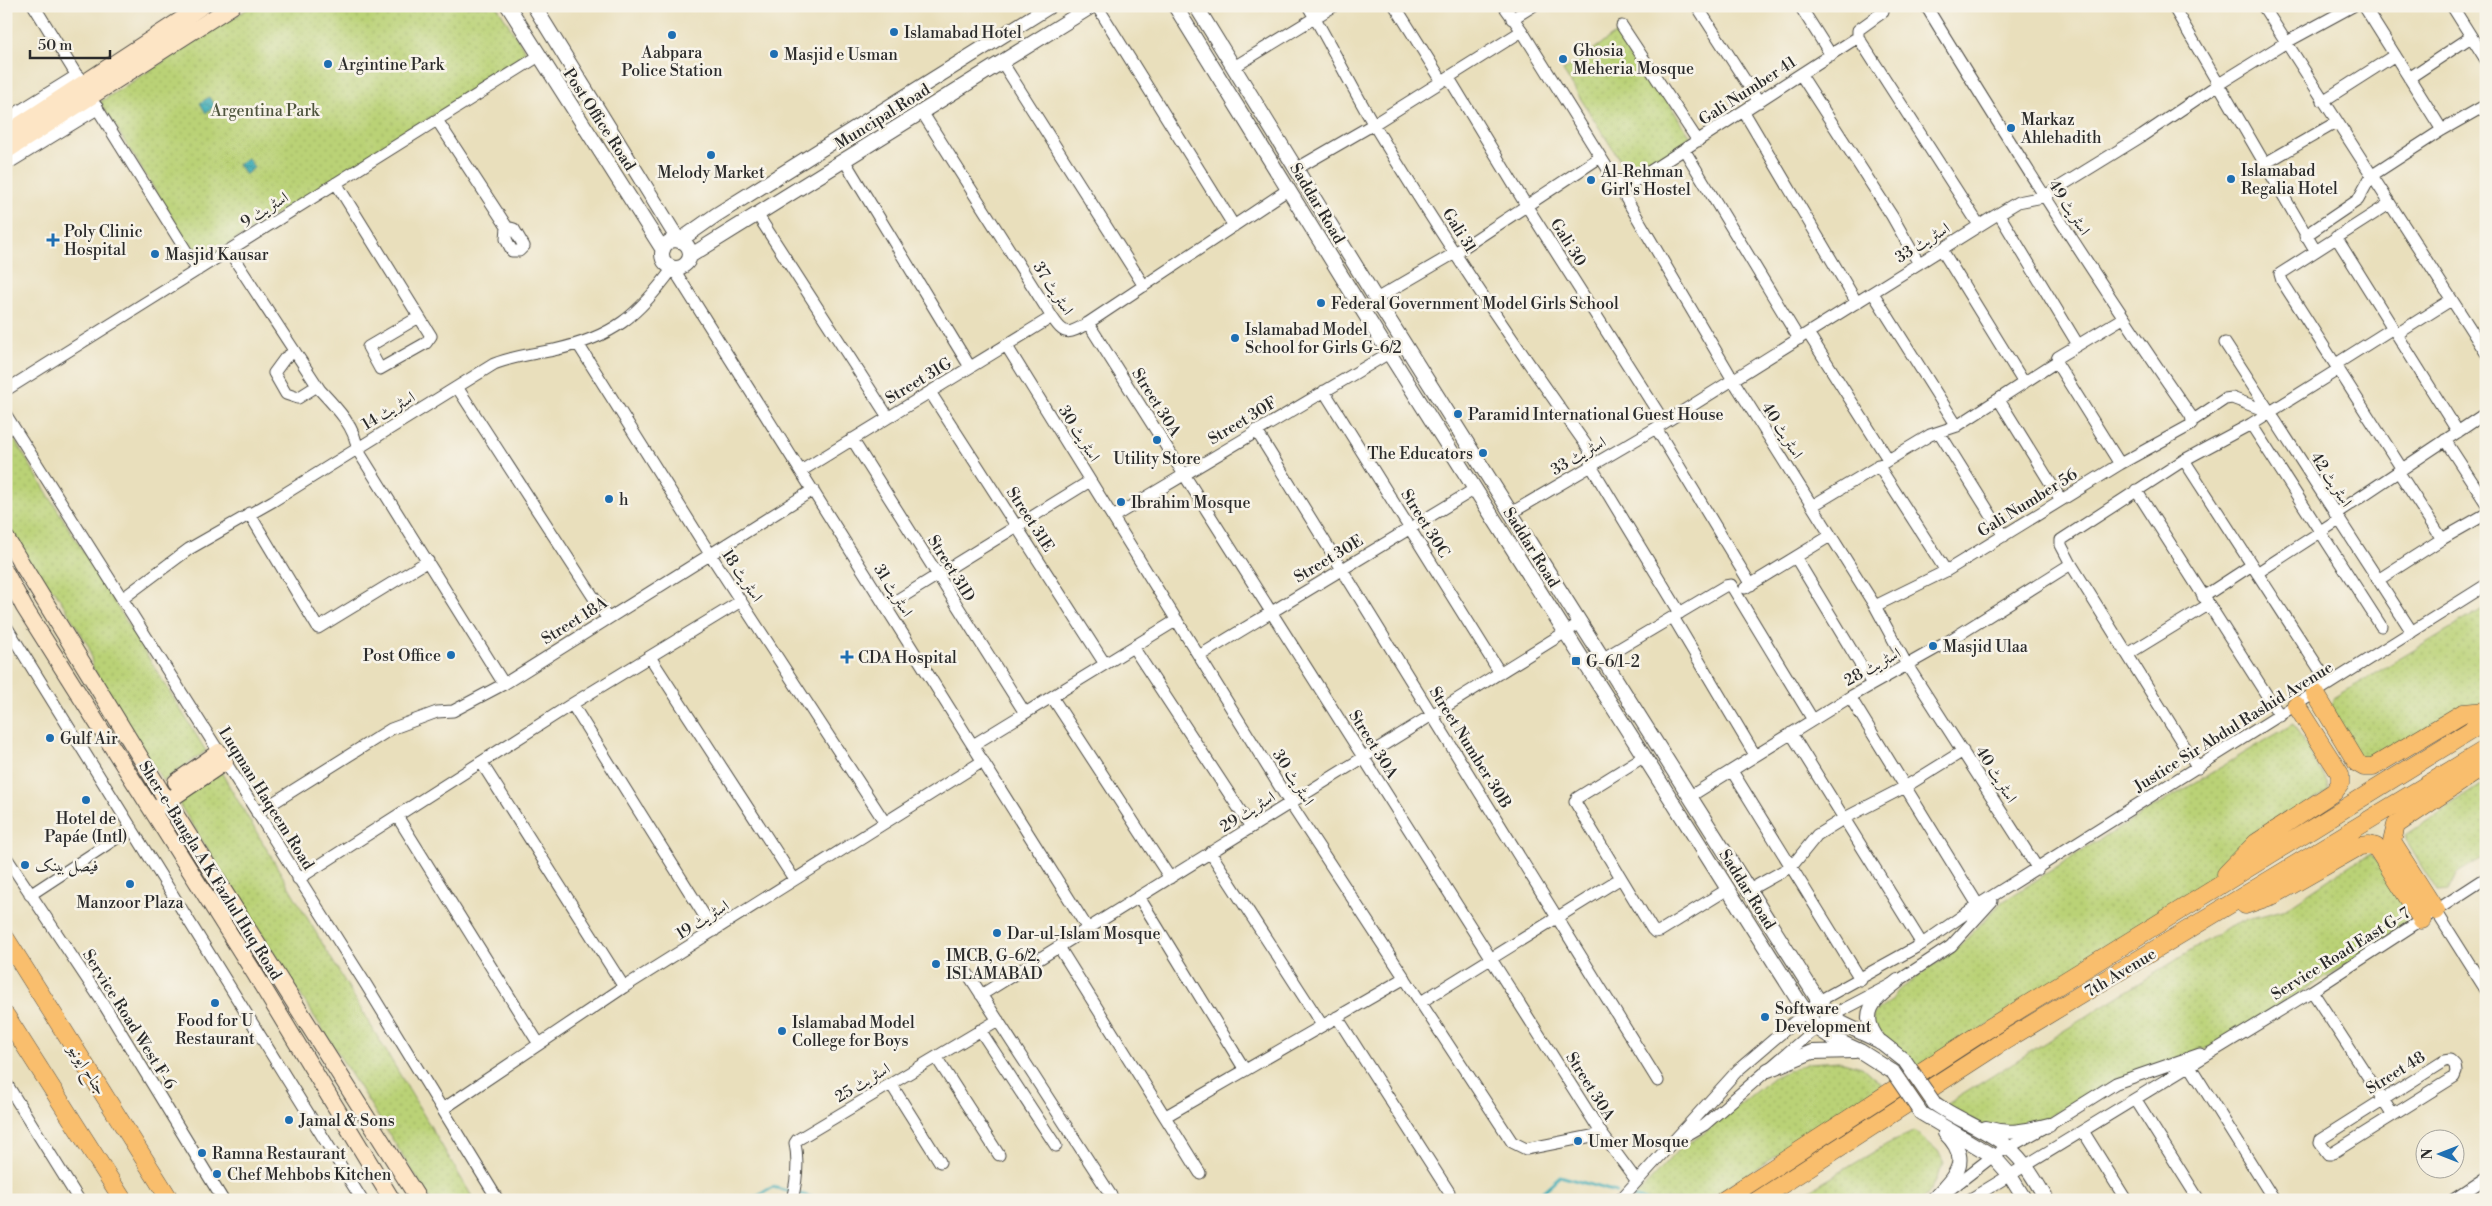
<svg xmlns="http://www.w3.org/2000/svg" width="2492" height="1206" viewBox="0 0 2492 1206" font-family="'Libre Bodoni',Amiri,serif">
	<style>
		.grass { fill: url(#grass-dots); stroke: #727e50 }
		.water { fill: url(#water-waves); stroke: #336c70 }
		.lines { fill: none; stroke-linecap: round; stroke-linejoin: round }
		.stream { stroke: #3bacb6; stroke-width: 3 }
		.minor-casing { stroke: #484641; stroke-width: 13 }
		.tertiary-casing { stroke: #484641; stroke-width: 16 }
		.secondary-casing { stroke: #484641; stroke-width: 18 }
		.primary-casing { stroke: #484641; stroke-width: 19 }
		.minor { stroke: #fff; stroke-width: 11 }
		.tertiary { stroke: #fff; stroke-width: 14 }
		.secondary { stroke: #fde5c5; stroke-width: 16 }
		.primary { stroke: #f9be6d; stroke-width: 18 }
		.tertiary-bridge-casing { stroke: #484641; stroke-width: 16; stroke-linecap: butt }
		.tertiary-bridge { stroke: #fff; stroke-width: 14 }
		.poi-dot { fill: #1f6fb2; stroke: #f7f3e8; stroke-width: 2 }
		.labels { text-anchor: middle; stroke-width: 5; stroke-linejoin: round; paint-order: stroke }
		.poi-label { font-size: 16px; fill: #2b2b2b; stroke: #f7f3e8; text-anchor: start }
		.street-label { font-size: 16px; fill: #2b2b2b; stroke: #f7f3e8 }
		.park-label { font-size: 16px; fill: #4f553e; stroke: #f7f3e8 }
	</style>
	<defs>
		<pattern id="grass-dots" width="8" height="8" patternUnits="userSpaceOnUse" patternTransform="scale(1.25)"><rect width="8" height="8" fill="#bad276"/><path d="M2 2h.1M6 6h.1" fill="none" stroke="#a0b466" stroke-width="1.8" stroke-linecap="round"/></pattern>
		<pattern id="water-waves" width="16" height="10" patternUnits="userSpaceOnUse" patternTransform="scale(1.25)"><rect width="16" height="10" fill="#3bacb6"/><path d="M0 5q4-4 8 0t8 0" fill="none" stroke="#328c94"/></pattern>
	</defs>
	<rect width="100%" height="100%" fill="#f7f3e8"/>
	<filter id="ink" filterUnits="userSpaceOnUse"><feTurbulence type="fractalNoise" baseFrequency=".02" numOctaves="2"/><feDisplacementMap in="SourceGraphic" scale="10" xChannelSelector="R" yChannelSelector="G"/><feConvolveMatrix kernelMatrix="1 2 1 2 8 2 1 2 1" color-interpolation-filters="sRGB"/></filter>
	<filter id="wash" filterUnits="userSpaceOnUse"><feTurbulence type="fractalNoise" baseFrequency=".0096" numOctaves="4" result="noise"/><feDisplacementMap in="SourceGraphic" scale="20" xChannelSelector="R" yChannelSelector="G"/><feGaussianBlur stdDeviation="1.12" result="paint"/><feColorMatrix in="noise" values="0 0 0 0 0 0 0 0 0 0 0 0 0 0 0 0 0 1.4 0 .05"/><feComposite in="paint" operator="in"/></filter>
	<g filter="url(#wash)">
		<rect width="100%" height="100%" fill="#e9dfbc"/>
		<path class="grass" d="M252 6H497L528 56 200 262 100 102Z
			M1621 30 1694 142 1632 179 1563 71Z
			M6 426 206 751 163 781 93 668 89 647 55 591 40 581 6 524Z
			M2486 607V702L2364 767 2329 709 2334 698Z
			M2293 724 2328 783V791L2240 849 2202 889 1920 1069 1874 1028 1873 1014 1891 1001 1898 991 1958 948 2001 903 2081 851Z
			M221 772 474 1200H431L178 802Z
			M2486 782V862L2480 860 2457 873 2448 891 2437 892 2408 844 2406 835Z
			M2370 855 2377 860 2409 916 2406 924 2321 980 2210 1047 2109 1084 2048 1117 2017 1128 1980 1124 1946 1105 2227 928 2248 919 2283 910 2353 863Z
			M1839 1061 1862 1067 1883 1086 1708 1200H1632L1680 1148 1703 1134 1775 1076 1809 1063Z
			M1915 1131 1938 1151 1944 1163 1929 1192 1922 1200H1794L1887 1144Z"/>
		<path class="water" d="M209 97 215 106 206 113 200 103Z
			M248 158 254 168 245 175 238 164Z"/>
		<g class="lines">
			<path class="stream" d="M797 1193 822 1200
				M1633 1197 1645 1200
				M748 1200 773 1187 791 1192
				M1533 1200 1560 1176 1616 1192"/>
		</g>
	</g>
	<g filter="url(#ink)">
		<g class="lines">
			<g class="minor-casing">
				<path id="minor" d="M34 6 82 84
					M1097 6 1234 226
					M1308 6C1331 45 1351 86 1374 125 1441 236 1514 344 1589 449L1591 466 1680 613
					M1395 6 1442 81
					M1504 6 1522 31 1621 190 1733 380 1875 606 1907 665 2038 869
					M1697 6 1759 102
					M1800 6 1831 55
					M1926 6C2011 145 2097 282 2191 416L2192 421
					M2173 6 2315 250
					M2263 6 2486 353
					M2364 6 2442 130
					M2452 6 2486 60
					M1512 19 1533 6
					M1622 26 1698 141
					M1858 37 1979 225
					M1002 62 1144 286
					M1234 67 1334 6
					M1801 75 1892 216 1918 262
					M1449 78 1526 205 1664 422
					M2409 78 2471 37
					M92 100 198 270
					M2323 101 2395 55
					M922 112 1052 317C1065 337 1069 334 1088 323L1289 189
					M1744 112 1857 303
					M437 120 507 227 514 229 524 246 519 251H512L506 239 507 227
					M1685 151 1799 339
					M844 160 970 367
					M2264 164 2337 122
					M1296 169 1374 124 1522 31
					M336 183 431 336 426 343 380 369 368 347 419 317
					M1621 190 1858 37V30L1883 12 1879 6
					M2389 204 2280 274 2282 281 2402 469
					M757 214 888 417
					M1999 214 2077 343
					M2305 236 2358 200 2371 176 2442 130 2486 105
					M2336 237 2458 432
					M1942 250 2024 383
					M229 251 320 390C334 405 356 427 357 449L504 684
					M1873 293 1957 426
					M1376 299 1455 253 1599 158
					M1088 323 1602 1134 1636 1180
					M1808 333 1888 459
					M2397 334 2451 300
					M2225 343 2412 632
					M578 344 710 554 884 821
					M1006 345 1290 803 1512 1142 1526 1149 1602 1134
					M294 352 285 358 274 373 286 394 298 398 317 386
					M2336 364 2393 328
					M457 387 607 618
					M6 390 539 56
					M1324 391 1500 673
					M930 392 1105 664
					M1999 400 2061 500
					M6 415 365 983 498 1200
					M2251 424 2381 626
					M1656 428 1751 585
					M1256 430 1658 1081
					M1939 432 2004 536
					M852 439 1025 713
					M2445 440 2486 503
					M2184 460 2329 684
					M2120 464 2056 362 2058 357 2123 318
					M1878 465 1946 571
					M801 471 1052 317
					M2398 471 2442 539
					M2136 490 2280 716
					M1812 506 1930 435 1957 426 2056 362
					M249 513 318 628 428 561
					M1511 513 1656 428 1993 217 2018 202 2043 197 2142 136 2219 84 2285 43 2353 6
					M2335 514 2486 413
					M1113 517 1389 353
					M1796 558 1872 684
					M2257 573 2339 520
					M2378 580 2442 539 2486 514
					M1745 588 1830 536
					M2203 597 2252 565
					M122 599 189 549 273 501 494 364C514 356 533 354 554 350 613 337 638 316 673 268L1088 929
					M1875 606 1946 571 2120 464 2191 425 2192 421 2225 399 2232 398 2269 412
					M886 607 1090 481
					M1673 617 1755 755
					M6 626 362 1200
					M1133 647 1251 827
					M2128 654 2208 605
					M1199 656 1475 489
					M650 657 794 879
					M1602 659 1725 586 1731 585 1813 720
					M1052 697 1170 878
					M1850 697 1978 905
					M572 704 714 931
					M1791 733 1922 944
					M973 745 1177 620
					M1643 757 1577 798 1575 802 1652 929 1655 932 1660 931 1728 889
					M481 762 624 987
					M2198 768 2071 564 2061 545V540L2184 460 2251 424 2339 369
					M1732 771 1861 980
					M1689 797 1850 697 1944 644 2071 564
					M257 813 391 729 437 712 453 711 504 684 813 490
					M397 816 539 1044
					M1210 852 1322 1025
					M6 857 103 1003 223 1200
					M298 879 572 704 741 601
					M1749 890 1792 866 1817 835 1843 819 1905 787 1963 751
					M30 895 132 828
					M1139 897 1245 1070
					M2436 911 2486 990
					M1059 947 1200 1173
					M964 968 1114 1200
					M2312 991 2393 1115
					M981 995 1580 623
					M1421 1002 1621 878
					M1337 1017 1449 1192
					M980 1030 1056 1146
					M936 1057 999 1155
					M2450 1060 2455 1065 2456 1072 2454 1077 2331 1154H2328L2320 1143 2321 1139 2444 1061Z
					M2190 1066 2274 1200
					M6 1083 79 1200
					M891 1084 940 1162
					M2136 1100 2199 1200
					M443 1109 624 987 983 761
					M1166 1116 1405 978
					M2083 1131 2126 1200
					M1678 1140 1704 1125 1829 1017 1898 981 1951 946 1992 901
					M1944 1194 1993 1156 2049 1125 2116 1083 2200 1054
					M792 1200C797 1180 799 1163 795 1143L797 1140 998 1020
					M1620 1200 1738 1070 1806 1012 1819 1001 1922 944 1978 905 2486 585
					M1969 1200 2312 991 2486 878
					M2453 1200 2486 1178"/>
			</g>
			<g class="tertiary-casing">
				<path id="tertiary" d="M508 6 663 250
					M534 6 679 241 716 215 1050 6
					M1175 6 1389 353 1798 1000 1817 1028 1834 1039 1860 1051 1893 1072
					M1196 6 1376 299 1829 1017 1881 1042 1905 1061
					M6 121 77 77
					M6 163 96 108
					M662 254a14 14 0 1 1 28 0a14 14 0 1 1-28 0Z
					M690 256 1092 6
					M1880 1042C1856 1013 1875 999 1898 981
					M1768 1070 1812 1052 1855 1051
					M1934 1103C1957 1120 1991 1131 2010 1149 2026 1163 2036 1182 2047 1200
					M1921 1113 1993 1156 2009 1174 2025 1200
					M1986 1128C2008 1135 2026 1131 2049 1125
					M1933 1200C1954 1177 1974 1161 1945 1133"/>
			</g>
			<g class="secondary-casing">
				<path id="secondary" d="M6 134 202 6
					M6 151 232 6
					M6 538 167 801 419 1200
					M6 573 24 607 255 974 392 1200
					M176 782 219 752
					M159 807 225 762"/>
			</g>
			<g class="primary-casing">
				<path id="primary" d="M2315 693 2357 763 2364 767H2373L2463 713 2486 711
					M2226 874 2256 843 2334 792 2340 784V774L2296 705
					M2245 905 2274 895 2360 846 2369 845 2376 847 2422 920
					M2436 911 2392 842 2396 825 2486 765
					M6 939 170 1200
					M6 1016 123 1200
					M1724 1200 1978 1035 2486 721
					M1758 1200 1996 1046 2486 749"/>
			</g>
			<use href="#minor" class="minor"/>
			<use href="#tertiary" class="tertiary"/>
			<use href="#secondary" class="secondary"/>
			<use href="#primary" class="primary"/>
			<g class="tertiary-bridge-casing">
				<path id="tertiary-bridge" d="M1905 1061 1934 1103
					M1893 1072 1921 1113"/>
			</g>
			<use href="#tertiary-bridge" class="tertiary-bridge"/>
		</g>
	</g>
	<g class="poi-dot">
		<circle cx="894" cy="32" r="5"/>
		<circle cx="672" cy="35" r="5"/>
		<circle cx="774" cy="54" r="5"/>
		<circle cx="1563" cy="59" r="5"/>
		<circle cx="328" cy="64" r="5"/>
		<circle cx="2011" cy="128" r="5"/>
		<circle cx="711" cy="155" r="5"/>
		<circle cx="2231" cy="179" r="5"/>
		<circle cx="1591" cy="180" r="5"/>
		<path d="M50.5 232.5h5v5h5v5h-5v5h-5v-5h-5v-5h5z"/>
		<circle cx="155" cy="254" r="5"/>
		<circle cx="1321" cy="303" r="5"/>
		<circle cx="1235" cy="338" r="5"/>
		<circle cx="1458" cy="414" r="5"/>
		<circle cx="1157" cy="440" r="5"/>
		<circle cx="1483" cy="453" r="5"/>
		<circle cx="609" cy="499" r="5"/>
		<circle cx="1121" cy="502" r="5"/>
		<circle cx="1933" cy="646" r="5"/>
		<circle cx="451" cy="655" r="5"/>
		<path d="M844.5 649.5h5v5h5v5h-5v5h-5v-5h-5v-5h5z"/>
		<rect x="1571" y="656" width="10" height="10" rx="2.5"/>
		<circle cx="50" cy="738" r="5"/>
		<circle cx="86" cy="800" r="5"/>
		<circle cx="25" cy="865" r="5"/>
		<circle cx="130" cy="884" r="5"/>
		<circle cx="997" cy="933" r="5"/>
		<circle cx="936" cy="964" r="5"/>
		<circle cx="215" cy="1003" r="5"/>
		<circle cx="1765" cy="1017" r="5"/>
		<circle cx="782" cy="1031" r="5"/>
		<circle cx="289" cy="1120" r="5"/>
		<circle cx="1578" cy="1141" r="5"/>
		<circle cx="202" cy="1153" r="5"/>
		<circle cx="217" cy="1174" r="5"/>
	</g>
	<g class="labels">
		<g class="poi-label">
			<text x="904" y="38">Islamabad Hotel</text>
			<text x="1573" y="56">Ghosia<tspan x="1573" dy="18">Meheria Mosque</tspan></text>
			<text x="672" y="58" text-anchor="middle">Aabpara<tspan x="672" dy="18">Police Station</tspan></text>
			<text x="784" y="60">Masjid e Usman</text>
			<text x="338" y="70">Argintine Park</text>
			<text x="2021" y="125">Markaz<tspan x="2021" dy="18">Ahlehadith</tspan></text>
			<text x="2241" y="176">Islamabad<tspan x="2241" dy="18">Regalia Hotel</tspan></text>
			<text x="1601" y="177">Al-Rehman<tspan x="1601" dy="18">Girl's Hostel</tspan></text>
			<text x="711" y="178" text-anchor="middle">Melody Market</text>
			<text x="64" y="237">Poly Clinic<tspan x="64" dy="18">Hospital</tspan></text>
			<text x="165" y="260">Masjid Kausar</text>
			<text x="1331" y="309">Federal Government Model Girls School</text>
			<text x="1245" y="335">Islamabad Model<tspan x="1245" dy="18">School for Girls G-6/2</tspan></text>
			<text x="1468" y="420">Paramid International Guest House</text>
			<text x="1473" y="459" text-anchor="end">The Educators</text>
			<text x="1157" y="464" text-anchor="middle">Utility Store</text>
			<text x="619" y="505">h</text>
			<text x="1131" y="508">Ibrahim Mosque</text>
			<text x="1943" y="652">Masjid Ulaa</text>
			<text x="441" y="661" text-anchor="end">Post Office</text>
			<text x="858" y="663">CDA Hospital</text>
			<text x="1586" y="667">G-6/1-2</text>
			<text x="60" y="744">Gulf Air</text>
			<text x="86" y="824" text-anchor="middle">Hotel de<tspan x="86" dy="18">Papáe (Intl)</tspan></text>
			<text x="35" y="871">فیصل بینک</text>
			<text x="130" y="908" text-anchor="middle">Manzoor Plaza</text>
			<text x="1007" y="939">Dar-ul-Islam Mosque</text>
			<text x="946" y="961">IMCB, G-6/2,<tspan x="946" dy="18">ISLAMABAD</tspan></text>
			<text x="1775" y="1014">Software<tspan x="1775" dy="18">Development</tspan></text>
			<text x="215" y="1026" text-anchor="middle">Food for U<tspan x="215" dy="18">Restaurant</tspan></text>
			<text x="792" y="1028">Islamabad Model<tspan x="792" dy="18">College for Boys</tspan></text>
			<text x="299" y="1126">Jamal &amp; Sons</text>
			<text x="1588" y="1147">Umer Mosque</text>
			<text x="212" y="1159">Ramna Restaurant</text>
			<text x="227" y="1180">Chef Mehbobs Kitchen</text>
		</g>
		<g class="street-label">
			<text transform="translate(1747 90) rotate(-33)" y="6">Gali Number 41</text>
			<text transform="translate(882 116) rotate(-32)" y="6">Muncipal Road</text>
			<text transform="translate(600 119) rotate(57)" y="6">Post Office Road</text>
			<text transform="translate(1318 203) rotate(59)" y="6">Saddar Road</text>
			<text transform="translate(2070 207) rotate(57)" y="6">اسٹریٹ 49</text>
			<text transform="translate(264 209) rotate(-32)" y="6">اسٹریٹ 9</text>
			<text transform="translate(1460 230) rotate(58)" y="6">Gali 31</text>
			<text transform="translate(1569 242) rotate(58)" y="6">Gali 30</text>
			<text transform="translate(1922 242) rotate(-32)" y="6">اسٹریٹ 33</text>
			<text transform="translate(1054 288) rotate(57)" y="6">اسٹریٹ 37</text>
			<text transform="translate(918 380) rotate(-31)" y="6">Street 31G</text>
			<text transform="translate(1157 402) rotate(58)" y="6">Street 30A</text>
			<text transform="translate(388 410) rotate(-31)" y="6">اسٹریٹ 14</text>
			<text transform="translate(1242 420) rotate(-31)" y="6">Street 30F</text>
			<text transform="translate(1783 430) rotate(58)" y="6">اسٹریٹ 40</text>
			<text transform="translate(1080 433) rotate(58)" y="6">اسٹریٹ 30</text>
			<text transform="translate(1578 455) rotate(-30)" y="6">اسٹریٹ 33</text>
			<text transform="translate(2332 479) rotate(57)" y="6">اسٹریٹ 42</text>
			<text transform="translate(2027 502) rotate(-32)" y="6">Gali Number 56</text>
			<text transform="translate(1031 519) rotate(57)" y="6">Street 31E</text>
			<text transform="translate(1426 523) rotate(58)" y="6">Street 30C</text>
			<text transform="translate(1532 547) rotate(58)" y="6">Saddar Road</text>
			<text transform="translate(1328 558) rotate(-31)" y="6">Street 30E</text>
			<text transform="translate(952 568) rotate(58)" y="6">Street 31D</text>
			<text transform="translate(743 575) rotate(56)" y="6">اسٹریٹ 18</text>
			<text transform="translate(894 590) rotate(58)" y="6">اسٹریٹ 31</text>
			<text transform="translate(574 620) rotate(-32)" y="6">Street 18A</text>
			<text transform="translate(1872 666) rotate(-29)" y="6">اسٹریٹ 28</text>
			<text transform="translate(2233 726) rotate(-32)" y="6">Justice Sir Abdul Rashid Avenue</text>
			<text transform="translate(1374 744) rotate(58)" y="6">Street 30A</text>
			<text transform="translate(1471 747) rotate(58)" y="6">Street Number 30B</text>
			<text transform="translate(1997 774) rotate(58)" y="6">اسٹریٹ 40</text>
			<text transform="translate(1294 777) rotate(58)" y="6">اسٹریٹ 30</text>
			<text transform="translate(267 798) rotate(58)" y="6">Luqman Haqeem Road</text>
			<text transform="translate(1247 811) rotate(-32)" y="6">اسٹریٹ 29</text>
			<text transform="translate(211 870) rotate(58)" y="6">Sher-e-Bangla A K Fazlul Huq Road</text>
			<text transform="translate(1748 889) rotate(58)" y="6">Saddar Road</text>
			<text transform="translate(702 919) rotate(-32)" y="6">اسٹریٹ 19</text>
			<text transform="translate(2340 953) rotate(-32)" y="6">Service Road East G-7</text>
			<text transform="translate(2120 972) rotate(-31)" y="6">7th Avenue</text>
			<text transform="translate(130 1019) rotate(58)" y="6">Service Road West F-6</text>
			<text transform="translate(88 1069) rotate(58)" y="6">جناح ایونیو</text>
			<text transform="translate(2395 1072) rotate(-32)" y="6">Street 48</text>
			<text transform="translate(862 1082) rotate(-31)" y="6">اسٹریٹ 25</text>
			<text transform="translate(1591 1086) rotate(58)" y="6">Street 30A</text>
		</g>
		<g class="park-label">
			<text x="265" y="116">Argentina Park</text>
		</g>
	</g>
	<rect width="2492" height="1206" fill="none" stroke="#f7f3e8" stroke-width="25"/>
	<g transform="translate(2440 1154) rotate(270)"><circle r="24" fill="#f7f3e8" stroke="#a5a39c"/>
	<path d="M0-4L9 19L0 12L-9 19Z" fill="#1f6fb2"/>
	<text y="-8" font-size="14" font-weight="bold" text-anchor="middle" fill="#2b2b2b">N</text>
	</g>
	<path d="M30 50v8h80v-8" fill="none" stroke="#2b2b2b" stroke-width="2.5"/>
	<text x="38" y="50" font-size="15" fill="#2b2b2b" stroke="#f7f3e8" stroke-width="4" paint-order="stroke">50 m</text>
</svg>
